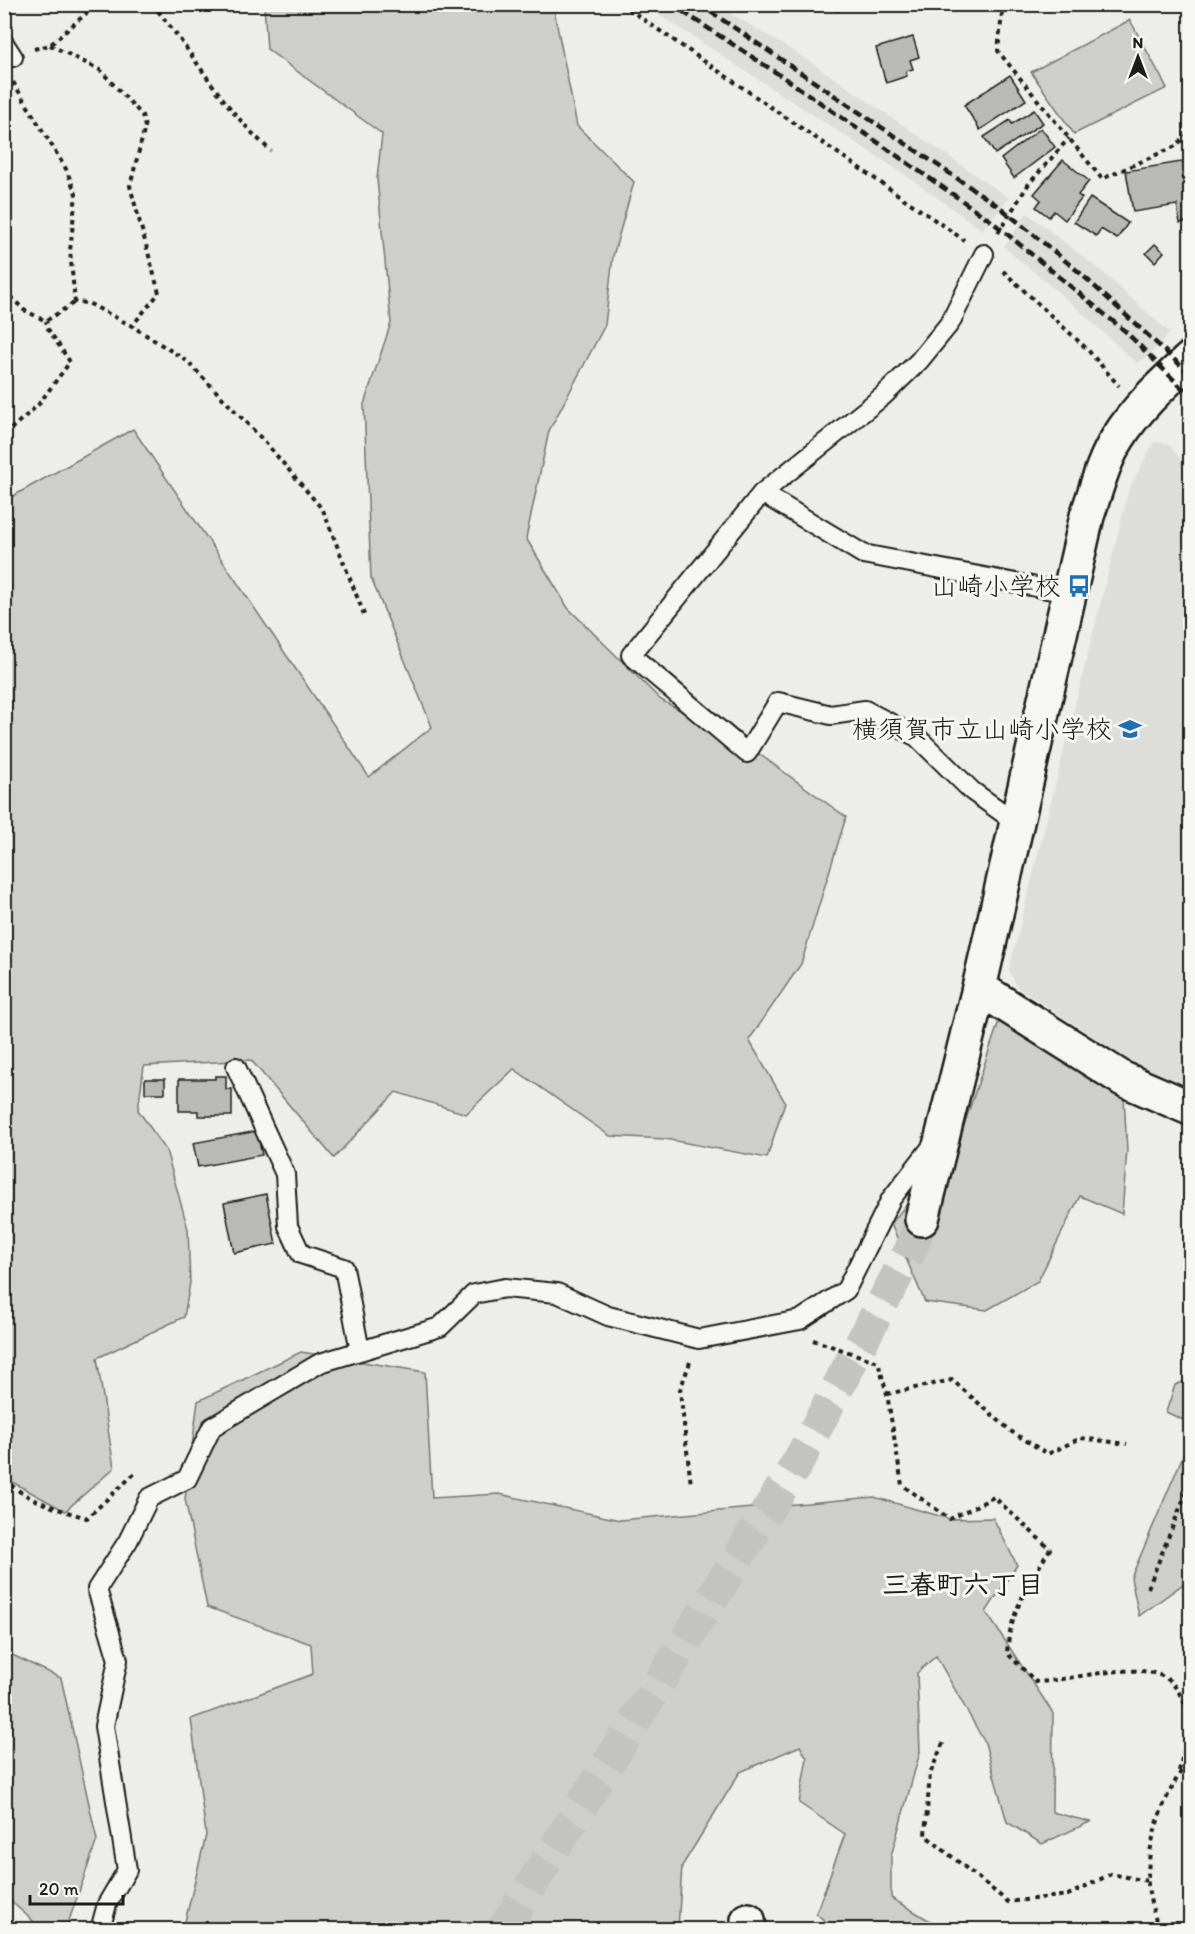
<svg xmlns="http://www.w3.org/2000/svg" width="1195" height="1934" viewBox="0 0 1195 1934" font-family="Itim,'Klee One',sans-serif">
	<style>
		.built { fill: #ddddda }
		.green { fill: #cececb; stroke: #757574; stroke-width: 1.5 }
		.building { fill: #b9b9b6; stroke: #1c1c1c; stroke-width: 1.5 }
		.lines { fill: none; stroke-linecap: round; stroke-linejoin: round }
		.secondary-tunnel { stroke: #c3c3c0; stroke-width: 33; stroke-dasharray: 33 16; stroke-linecap: butt }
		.lane-casing { stroke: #1c1c1c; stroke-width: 22 }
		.street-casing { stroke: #1c1c1c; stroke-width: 38 }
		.secondary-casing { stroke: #1c1c1c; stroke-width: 38 }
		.path { stroke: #1c1c1c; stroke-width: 4; stroke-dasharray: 4.5 4.5; stroke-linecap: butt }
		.lane { stroke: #f6f6f2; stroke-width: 18 }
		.street { stroke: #f6f6f2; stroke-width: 33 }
		.secondary { stroke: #f6f6f2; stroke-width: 33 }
		.rail { stroke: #1c1c1c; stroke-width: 4.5; stroke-dasharray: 9 4.5; stroke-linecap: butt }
		.labels { text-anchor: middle; stroke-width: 6; stroke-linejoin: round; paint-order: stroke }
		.poi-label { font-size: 26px; fill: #1c1c1c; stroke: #f6f6f2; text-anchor: end }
		.neighbourhood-label { font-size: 27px; font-weight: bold; fill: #1c1c1c; stroke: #f6f6f2 }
	</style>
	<rect width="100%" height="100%" fill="#edede9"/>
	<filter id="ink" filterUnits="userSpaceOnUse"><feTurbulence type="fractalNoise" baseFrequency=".0167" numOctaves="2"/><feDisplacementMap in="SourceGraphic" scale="12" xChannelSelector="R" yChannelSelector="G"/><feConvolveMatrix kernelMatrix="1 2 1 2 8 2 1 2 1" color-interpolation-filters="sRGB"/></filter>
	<g filter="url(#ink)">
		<path class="built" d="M644 5H717L805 58 1009 198 982 230 904 174Z
			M1027 213 1100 270 1170 333 1149 356 1136 363 1077 308 1004 247Z
			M1154 442 1167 443 1190 469V1094L1164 1083 1017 987 1009 970 1129 489Z"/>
		<path class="green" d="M264 5H553L577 126 634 182 613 256 605 325 549 431 526 538 568 608 661 700 759 754 846 817 801 964 749 1040 785 1102 767 1158 665 1139 610 1136 514 1069 466 1114 396 1092 334 1158 251 1060 144 1066 138 1110 166 1150 188 1229 190 1283 184 1317 97 1358 114 1468 65 1511 5 1478 4 501 133 429 369 777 432 727 371 578 364 404 391 323 377 179 382 134 267 49Z
			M1130 20 1167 88 1074 134 1031 72Z
			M999 1021 1124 1097 1127 1150 1122 1214 1080 1196 1038 1281 987 1310 925 1302 891 1224 961 1134Z
			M301 1352 425 1372 432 1498 499 1494 620 1520 874 1497 950 1519 993 1518 1017 1565 986 1612 1053 1713 1052 1812 1090 1822 1042 1844 1007 1822 985 1743 936 1656 917 1673 920 1752 891 1856V1898L944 1929 831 1927 816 1913 845 1834 799 1803 807 1758 800 1746 740 1772 682 1866 678 1929 183 1930 206 1835 191 1719 313 1674 311 1644 207 1607 185 1499 198 1401Z
			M1190 1379V1423L1166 1412 1175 1385Z
			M1190 1439V1579L1139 1616 1131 1578Z
			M4 1651 61 1678 97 1840 66 1929H42L5 1896Z"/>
		<path class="building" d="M823 4H841L838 11Z
			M913 37 919 57 910 60 913 69 906 71 907 76 886 83 876 48Z
			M1010 75 1026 100 980 130 964 105Z
			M1034 110 1043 123 995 154 984 137 1010 120 1012 124Z
			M1041 128 1055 147 1014 178 1001 159Z
			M1063 160 1089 181 1078 195 1082 198 1065 220 1054 211 1049 217 1036 207 1041 200 1034 194Z
			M1181 162 1189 168 1182 177 1190 182V221L1180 223 1177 205 1133 212 1126 171Z
			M1090 198 1128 223 1117 239 1101 229 1096 236 1074 222Z
			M1155 244 1164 252 1155 262 1146 253Z
			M215 1076H226V1089H232V1116H198V1111H179V1079H215Z
			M145 1079H165V1093H145Z
			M257 1131 262 1155 198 1167 193 1143Z
			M266 1194 276 1244 234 1253 224 1203Z"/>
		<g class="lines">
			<path class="secondary-tunnel" d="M503 1930 798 1462 910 1251 922 1219"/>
			<g class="lane-casing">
				<path id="lane" d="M4 43 13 57
					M984 254 950 323 919 361 883 396 762 493 631 655 747 753 778 702 831 715 865 710 917 737 972 791 1017 823
					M762 493 863 554 1068 593
					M236 1067 285 1174 288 1226 301 1254 344 1268 360 1351
					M100 1930 107 1904 127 1870 104 1726 118 1660 97 1589 128 1541 149 1498 187 1479 212 1427 320 1363 440 1327 474 1294 505 1288 557 1293 608 1316 699 1339 800 1320 846 1290 891 1199 933 1145"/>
			</g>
			<g class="street-casing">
				<path id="street" d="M979 988 1123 1079 1190 1108
					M748 1920 749 1930"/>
			</g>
			<g class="secondary-casing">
				<path id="secondary" d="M922 1219 979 988 1087 516C1096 490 1103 461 1118 438 1137 407 1164 383 1190 359"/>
			</g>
			<path class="path" d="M152 4C195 54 220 106 271 151
				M621 4 964 240
				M1003 4 998 51 1102 179 1174 147 1190 133
				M50 45 100 70 142 115 145 127 130 186 159 293 132 326
				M34 49 50 45 97 4
				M13 82 66 169 76 194 70 251 75 302 88 303 132 326 187 361 265 442 323 510 365 617
				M998 233 1028 185 1069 138
				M1003 271 1087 349 1119 386
				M4 290 24 310 46 321 75 302
				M4 435 38 405 70 362 48 329 46 321
				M813 1340 878 1362 887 1394 902 1485 950 1519 994 1497 1050 1549C1029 1584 1010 1611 1007 1653L1036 1682C1071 1681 1144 1657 1171 1682 1179 1690 1185 1704 1190 1714
				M690 1362 680 1390 691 1485
				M887 1394 952 1380 1012 1432 1048 1454 1081 1438 1127 1444
				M4 1479C27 1501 57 1509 87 1518L133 1475 137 1479
				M1148 1588 1190 1483
				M943 1743 930 1774 925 1835 1008 1902 1068 1895 1111 1874 1147 1881
				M1179 1771 1190 1724
				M1158 1930C1155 1914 1147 1895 1148 1879 1148 1836 1165 1793 1190 1758"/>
			<use href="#lane" class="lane"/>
			<use href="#street" class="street"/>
			<use href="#secondary" class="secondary"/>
			<path class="rail" d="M671 4 789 81 990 220 1125 331 1190 396
				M699 4 1001 208 1079 272 1190 374"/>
		</g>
	</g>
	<defs>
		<g id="bus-bare" transform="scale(1.8)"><path d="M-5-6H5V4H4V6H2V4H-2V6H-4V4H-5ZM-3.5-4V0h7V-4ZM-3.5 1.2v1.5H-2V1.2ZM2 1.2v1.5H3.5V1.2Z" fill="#1f6fb2" stroke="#f6f6f2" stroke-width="2.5" paint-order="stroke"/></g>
		<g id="school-bare" transform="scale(1.8)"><path d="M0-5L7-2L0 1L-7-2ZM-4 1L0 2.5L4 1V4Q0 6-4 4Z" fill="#1f6fb2" stroke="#f6f6f2" stroke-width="2.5" paint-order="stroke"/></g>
	</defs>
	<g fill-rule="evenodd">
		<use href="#bus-bare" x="1079" y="586"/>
		<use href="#school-bare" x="1130" y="729"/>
	</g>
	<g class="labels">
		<g class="poi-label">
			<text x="1061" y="595">山崎小学校</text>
			<text x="1112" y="738">横須賀市立山崎小学校</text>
		</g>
		<g class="neighbourhood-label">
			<text x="963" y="1594">三春町六丁目</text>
		</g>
	</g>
	<rect width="1195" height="1934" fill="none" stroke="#f6f6f2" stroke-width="24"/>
	<rect x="12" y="12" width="1171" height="1910" fill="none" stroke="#1c1c1c" stroke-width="2" filter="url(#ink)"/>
	<g transform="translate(1138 57)" stroke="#f6f6f2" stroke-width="4.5" paint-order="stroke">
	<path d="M0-4.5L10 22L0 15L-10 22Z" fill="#1c1c1c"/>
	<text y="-9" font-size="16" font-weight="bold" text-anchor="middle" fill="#1c1c1c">N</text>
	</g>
	<path d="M30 1895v9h93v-9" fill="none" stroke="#1c1c1c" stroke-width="3"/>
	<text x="39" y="1895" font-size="18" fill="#1c1c1c" stroke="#f6f6f2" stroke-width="4.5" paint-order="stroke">20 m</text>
</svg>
